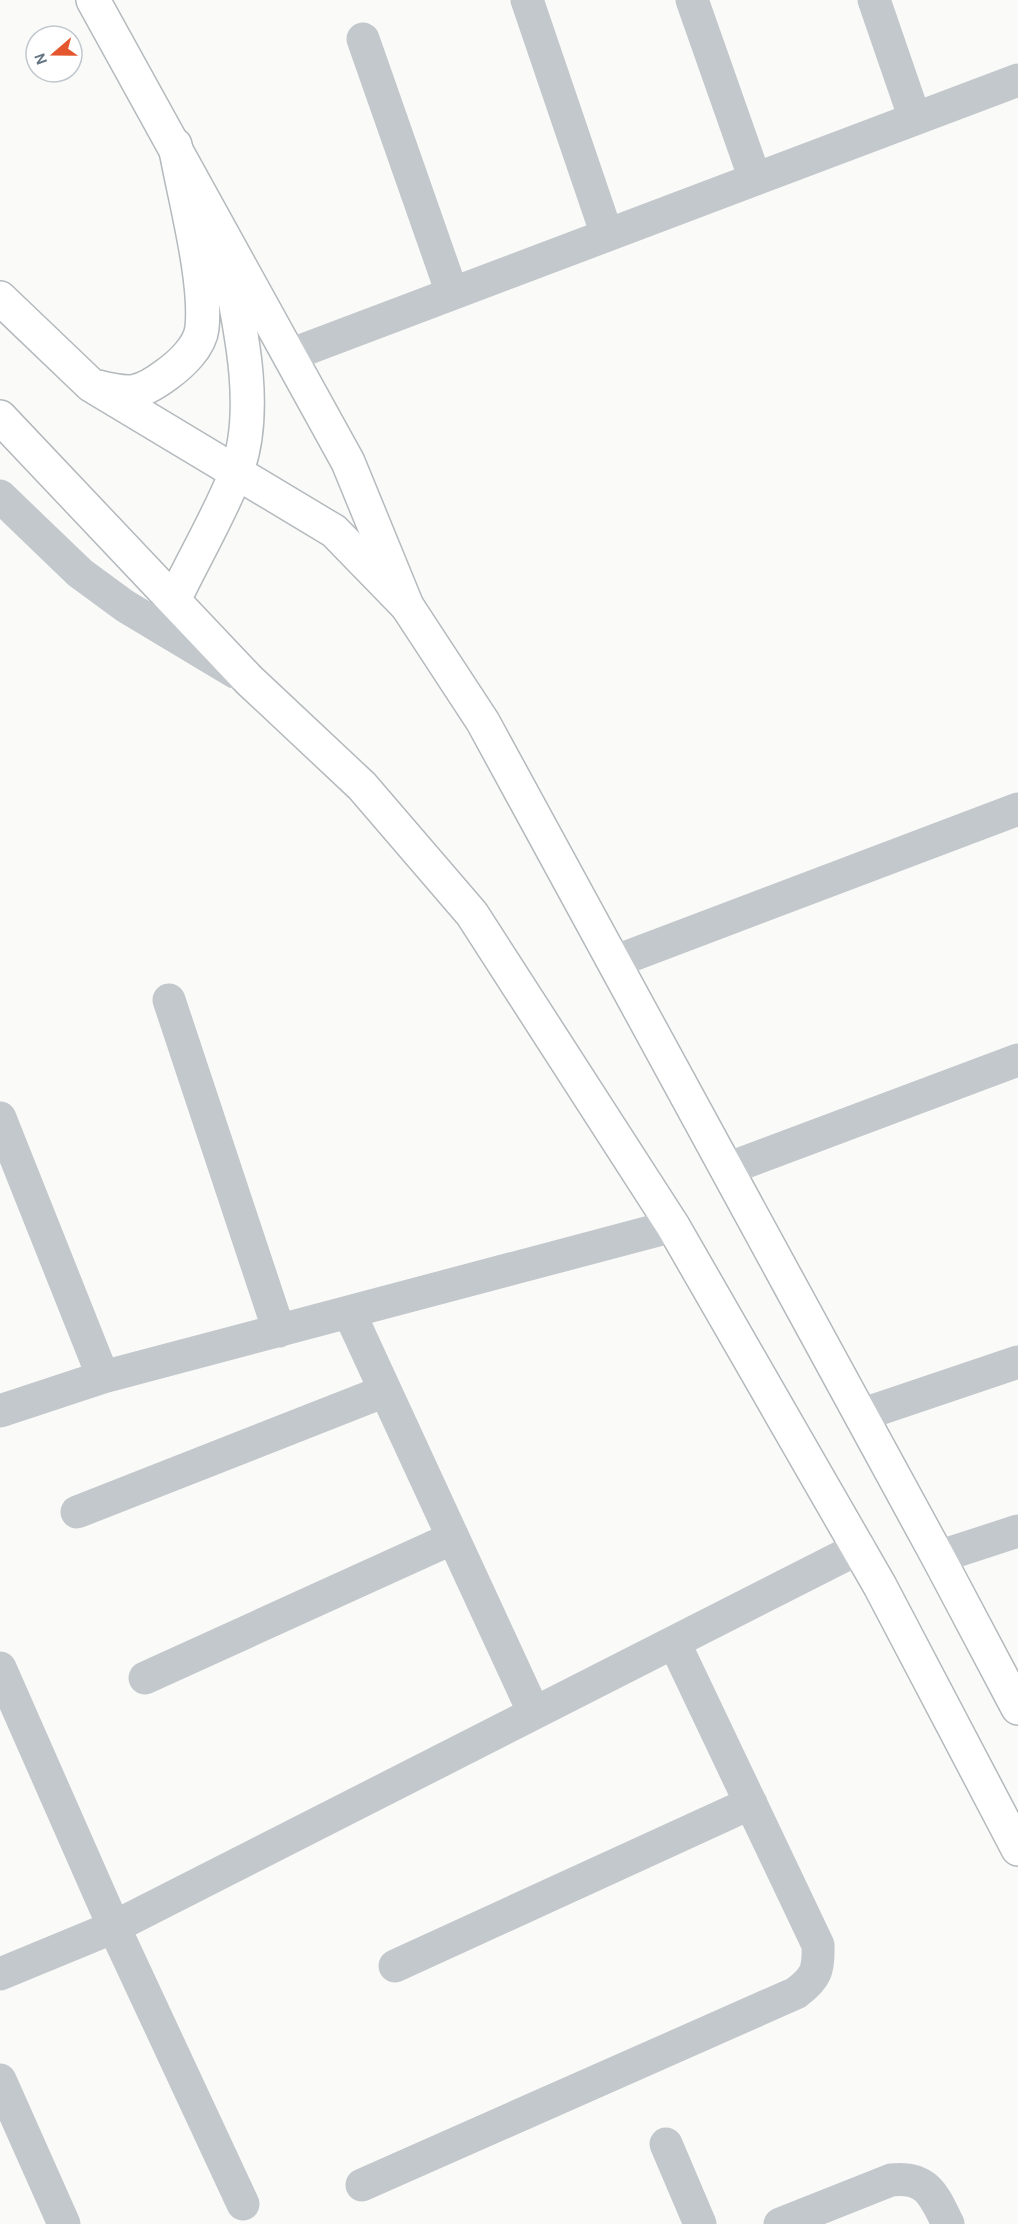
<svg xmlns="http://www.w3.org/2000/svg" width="1018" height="2224" viewBox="0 0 1018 2224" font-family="Karla,sans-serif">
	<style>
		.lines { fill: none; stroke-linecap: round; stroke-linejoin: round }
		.primary-casing { stroke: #b5babe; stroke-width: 36 }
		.highway-casing { stroke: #b4b9bd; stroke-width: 36 }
		.street { stroke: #c3c8cc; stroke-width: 33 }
		.primary { stroke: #fff; stroke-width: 33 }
		.highway { stroke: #fff; stroke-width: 33 }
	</style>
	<rect width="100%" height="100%" fill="#fafaf8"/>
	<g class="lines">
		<g class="primary-casing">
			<path id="primary" d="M93 0 348 462 407 606"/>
		</g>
		<g class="highway-casing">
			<path id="highway" d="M0 298 91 385 334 531 407 606 483 722 938 1557 1018 1708
				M98 387C130 395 139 395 166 375 180 365 200 347 202 328 207 279 184 196 175 145
				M0 417 249 680 362 786 472 914 673 1226 880 1586 1018 1849
				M174 600C194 558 219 516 236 473 263 405 235 304 222 235"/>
		</g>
		<path class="street" d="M527 0 607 235
			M692 0 755 179
			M874 0 915 119
			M363 39 452 293
			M290 355 1018 80
			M0 496 80 573 125 606 235 672
			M614 962 1018 809
			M169 1000 279 1331
			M0 1118 103 1377
			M727 1169 1018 1060
			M349 1312 534 1713
			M0 1411 103 1377 673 1226
			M861 1415 1018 1362
			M77 1512 385 1391
			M938 1557 1018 1531
			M0 1668 114 1927 243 2204
			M145 1678 453 1538
			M395 1966 751 1803
			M0 1974 114 1927 859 1548
			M0 2080 64 2224
			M666 2144 700 2224
			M362 2185 796 1993C816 1978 819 1970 818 1945L674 1642
			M780 2224 891 2180C928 2176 934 2196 948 2224"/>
		<use href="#primary" class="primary"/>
		<use href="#highway" class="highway"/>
	</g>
	<g transform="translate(54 54) rotate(250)"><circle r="28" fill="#ffffff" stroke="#c1c8cd" stroke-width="1.5"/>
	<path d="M0-4.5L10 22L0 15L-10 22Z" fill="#e4572e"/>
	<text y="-9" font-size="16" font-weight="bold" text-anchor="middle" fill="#657683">N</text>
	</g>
</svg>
